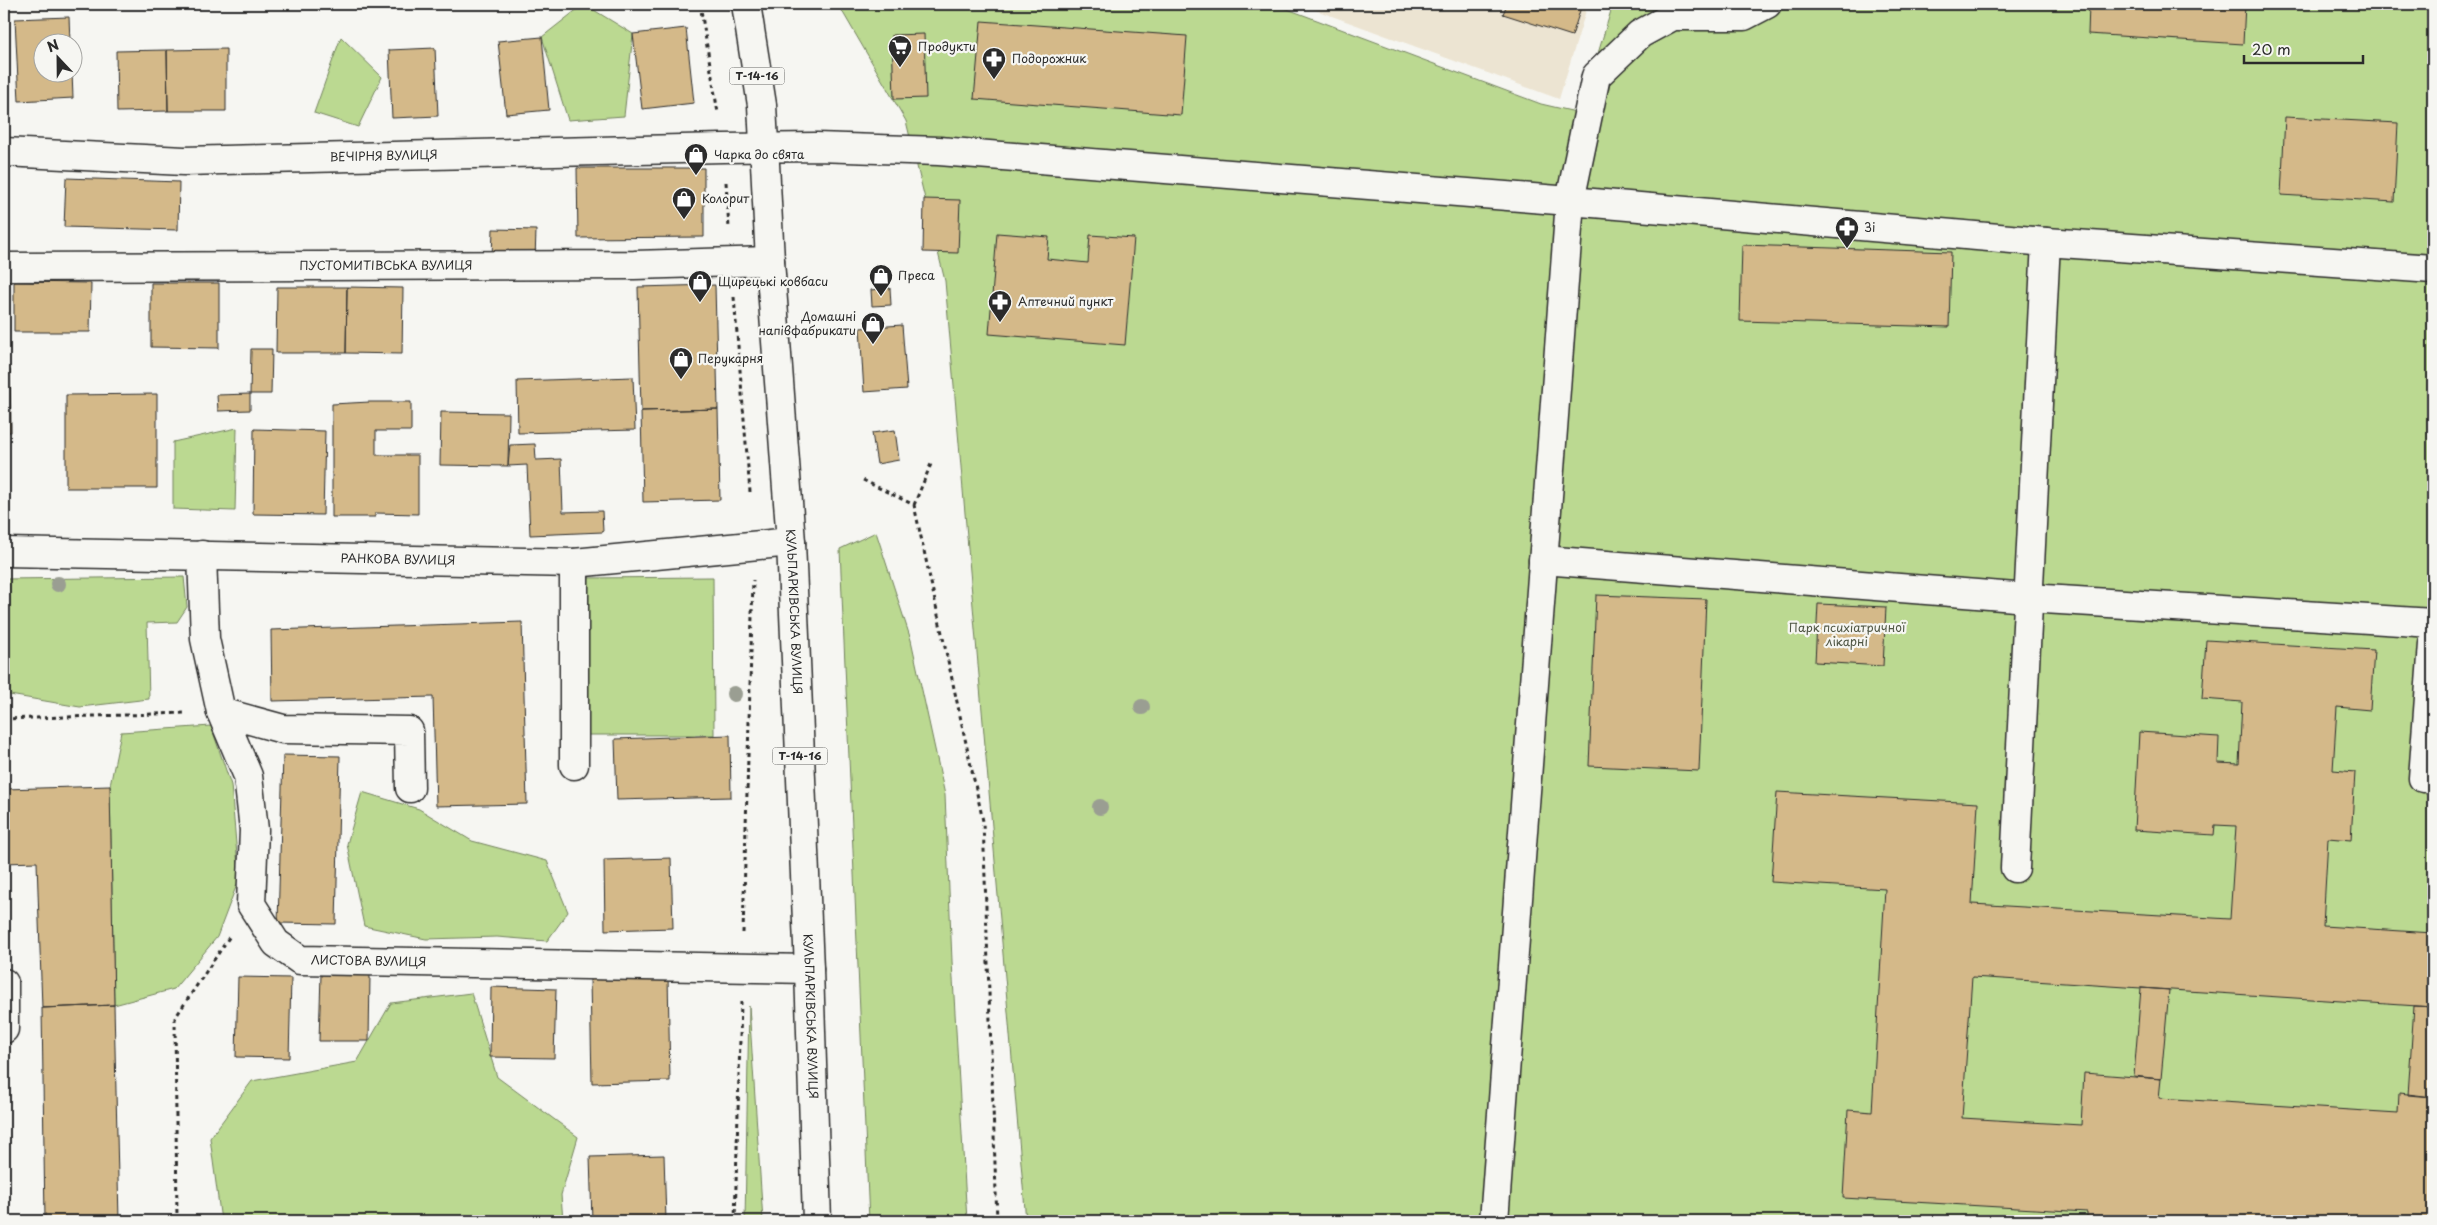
<svg xmlns="http://www.w3.org/2000/svg" width="2437" height="1225" viewBox="0 0 2437 1225" font-family="'Playpen Sans',sans-serif">
	<style>
		.built { fill: #ece4d2 }
		.green { fill: #bbd991; stroke: #73825e }
		.building { fill: #d4b989; stroke: #2b2b2b }
		.lines { fill: none; stroke-linecap: round; stroke-linejoin: round }
		.minor-casing { stroke: #2b2b2b; stroke-width: 31 }
		.major-casing { stroke: #2b2b2b; stroke-width: 31 }
		.path { stroke: #2b2b2b; stroke-width: 3; stroke-dasharray: 4 4; stroke-linecap: butt }
		.minor { stroke: #f6f6f2; stroke-width: 28 }
		.major { stroke: #f6f6f2; stroke-width: 28 }
		.tree { fill: #9a9e92 }
		.labels { text-anchor: middle; stroke-width: 4.5; stroke-linejoin: round; paint-order: stroke }
		.shield { fill: #f6f6f2; stroke: #686867; stroke-width: 1 }
		.shield-label { font-size: 11px; font-weight: bold; fill: #2b2b2b }
		.poi-label { font-size: 12px; fill: #2b2b2b; stroke: #f6f6f2; text-anchor: start }
		.street-label { font-size: 12px; fill: #2b2b2b; stroke: #f6f6f2 }
		.park-label { font-size: 12px; fill: #4f5644; stroke: #f6f6f2 }
	</style>
	<rect width="100%" height="100%" fill="#f6f6f2"/>
	<filter id="ink" filterUnits="userSpaceOnUse"><feTurbulence type="fractalNoise" baseFrequency=".02" numOctaves="2"/><feDisplacementMap in="SourceGraphic" scale="10" xChannelSelector="R" yChannelSelector="G"/><feConvolveMatrix kernelMatrix="1 2 1 2 8 2 1 2 1" color-interpolation-filters="sRGB"/></filter>
	<g filter="url(#ink)">
		<path class="built" d="M1299 4H1588L1559 99Z"/>
		<path class="green" d="M584 4 633 34 624 116 568 120 542 37Z
			M838 4H1274L1541 104 1580 113 1613 4H2433V1221H1026L945 281 906 121Z
			M341 37 382 77 358 127 314 113Z
			M237 428 235 511 173 509V442Z
			M876 532 911 640 945 795 952 961 967 1221H869L840 549Z
			M184 577 187 607 177 622 147 623 149 699 80 707 4 694V579Z
			M713 577 714 735H585V578Z
			M211 726 231 785 239 879 217 937 174 989 114 1005 110 786 121 732Z
			M362 792 419 809 472 841 547 861 568 912 547 941 497 937 426 939 364 926 347 844Z
			M471 993 497 1077 578 1137 561 1195 563 1221H221L210 1138 252 1081 357 1062 391 1003Z
			M749 1006 763 1221H745Z"/>
		<path class="building" d="M1507 4H1582L1572 36 1503 14Z
			M2089 4H2245L2243 44 2088 34Z
			M69 17 70 42H42V72H72L73 98 19 101 15 19Z
			M981 21 1187 36 1181 115 974 99Z
			M686 28 694 103 642 109 633 34Z
			M924 34 926 98 894 99 892 35Z
			M542 37 549 110 506 114 498 41Z
			M435 48 438 116 392 118 389 50Z
			M226 49V111H168L167 50Z
			M167 50 168 111 117 112 116 51Z
			M2285 117 2398 123 2394 202 2281 195Z
			M577 168H704V237L578 238Z
			M66 178 179 182 178 230 64 227Z
			M924 199 960 200 958 253 923 252Z
			M493 229 536 230 535 260 492 258Z
			M997 233 1049 237 1047 259 1088 263 1090 235 1134 238 1125 345 989 334Z
			M1742 245 1951 252 1949 327 1740 321Z
			M14 282 91 283 90 332H14Z
			M151 283H219V348L151 347Z
			M715 285 718 409 641 411 638 287Z
			M277 287H347L346 353H276Z
			M347 287 403 288 402 354 346 353Z
			M890 288 891 305 872 306 871 290Z
			M902 325 907 389 864 392 860 328Z
			M251 349H272L271 394H250Z
			M4 370H10L11 432H4Z
			M633 377 635 430 518 433 517 381Z
			M157 394V488H66V395Z
			M250 394V410L218 411 217 395Z
			M370 402H411V431H376V455H418V514L375 513V517H332V404Z
			M718 409 720 500 643 502 641 411Z
			M441 412 509 413 508 466 440 465Z
			M254 429 325 431 323 515 253 514Z
			M895 430 899 460 877 464 872 433Z
			M535 444 536 460 561 459 563 512 602 511 603 532 530 535 527 465 508 466 510 445Z
			M1596 595 1706 599 1699 771 1589 766Z
			M1818 604 1886 607 1883 666 1815 662Z
			M522 622 527 804 436 806 433 697 272 701 271 630Z
			M2206 640 2374 650 2370 710 2337 707 2333 770 2355 772 2351 840 2328 838 2323 926 2433 933V1007L1972 977 1962 1118 2081 1125 2084 1073 2161 1079 2159 1098 2398 1113 2399 1093 2433 1097V1221H2087V1212L1843 1198 1848 1110 1872 1112 1885 889 1771 882 1777 792 1978 803 1972 904 2230 919 2236 826 2215 825 2214 835 2134 830 2139 732 2219 737 2218 763 2239 764 2242 702 2202 699Z
			M730 735 731 797 617 800 615 739Z
			M283 755 340 756 336 924 278 923Z
			M110 786 114 1005 42 1008 37 862 4 863V789Z
			M671 858 673 928 605 930 604 860Z
			M321 974H370L369 1041H319Z
			M668 976 670 1081 592 1083 590 979Z
			M238 977 291 978 289 1058 236 1057Z
			M491 987 556 989 554 1058 490 1057Z
			M2141 988 2169 990 2161 1079 2134 1076Z
			M114 1005 119 1221H45L42 1008Z
			M2414 1006 2433 1007V1097L2408 1095Z
			M664 1155 666 1221H592L590 1157Z"/>
		<g class="lines">
			<g class="minor-casing">
				<g id="minor">
					<path id="s1" d="M4 152 184 161 723 148 816 147 939 151 1570 201 2046 242 2433 269"/>
					<path id="s2" d="M4 267 634 265 770 261"/>
					<path id="s3" d="M4 552 574 563 791 542"/>
					<path id="s4" d="M202 555 205 639 221 712 248 776 254 830 251 904 276 943 300 960 809 969"/>
					<path d="M1543 560 2028 598 2433 623"/>
					<path d="M221 712 283 729 409 731 410 788"/>
					<path d="M574 765V563"/>
					<path d="M2423 778 2433 644"/>
					<path d="M2015 868 2046 242"/>
					<path d="M4 983V1029"/>
					<path d="M1494 1221 1570 201 1596 76 1640 34 1673 16H1744L1767 4"/>
				</g>
			</g>
			<g class="major-casing">
				<g id="major">
					<path id="s5" d="M746 4 762 105 770 261 791 542 809 969 817 1221"/>
				</g>
			</g>
			<path class="path" d="M700 4 718 113
				M726 182 729 228
				M734 297 750 492
				M863 480 914 505 983 821 997 1221
				M914 505 931 464
				M4 719 186 713
				M743 933 753 580
				M177 1221 175 1018 230 936
				M735 1221 741 1002"/>
			<use href="#minor" class="minor"/>
			<use href="#major" class="major"/>
		</g>
		<g class="tree">
			<circle cx="58" cy="584" r="8"/>
			<circle cx="734" cy="694" r="8"/>
			<circle cx="1142" cy="707" r="8"/>
			<circle cx="1100" cy="807" r="8"/>
		</g>
	</g>
	<defs>
		<g id="supermarket-pin" transform="scale(1.25)"><path d="M0 17L-7.5 6A9.5 9.5 0 1 1 7.5 6Z" fill="#2b2b2b" stroke="#f6f6f2"/><path d="M-6-5.5h2.5l.6 2H6L4.5 2H-2.5L-4.4-4H-6ZM-1.5 3.2a1.3 1.3 0 1 0 .1 0ZM3 3.2a1.3 1.3 0 1 0 .1 0Z" fill="#fff"/></g>
		<g id="pharmacy-pin" transform="scale(1.25)"><path d="M0 17L-7.5 6A9.5 9.5 0 1 1 7.5 6Z" fill="#2b2b2b" stroke="#f6f6f2"/><path d="M-2-6h4v4h4v4h-4v4h-4v-4h-4v-4h4Z" fill="#fff"/></g>
		<g id="shop-pin" transform="scale(1.25)"><path d="M0 17L-7.5 6A9.5 9.5 0 1 1 7.5 6Z" fill="#2b2b2b" stroke="#f6f6f2"/><path d="M-5-2.5h2.3a2.7 3.5 0 0 1 5.4 0H5L5.5 6h-11ZM-1.5-2.5h3a1.5 2.3 0 0 0-3 0Z" fill="#fff"/></g>
	</defs>
	<g fill-rule="evenodd">
		<use href="#supermarket-pin" x="900" y="47"/>
		<use href="#pharmacy-pin" x="994" y="59"/>
		<use href="#shop-pin" x="696" y="155"/>
		<use href="#shop-pin" x="684" y="199"/>
		<use href="#pharmacy-pin" x="1847" y="228"/>
		<use href="#shop-pin" x="881" y="276"/>
		<use href="#shop-pin" x="700" y="282"/>
		<use href="#pharmacy-pin" x="1000" y="302"/>
		<use href="#shop-pin" x="873" y="324"/>
		<use href="#shop-pin" x="681" y="359"/>
	</g>
	<g class="labels">
		<g class="shield">
			<rect x="729.5" y="67.5" width="55" height="17" rx="4"/>
			<rect x="772.5" y="747.5" width="55" height="17" rx="4"/>
		</g>
		<g class="shield-label">
			<text x="757" y="80">Т-14-16</text>
			<text x="800" y="760">Т-14-16</text>
		</g>
		<g class="poi-label">
			<text x="918" y="51">Продукти</text>
			<text x="1012" y="63">Подорожник</text>
			<text x="714" y="159">Чарка до свята</text>
			<text x="702" y="203">Колорит</text>
			<text x="1864" y="232">3і</text>
			<text x="898" y="280">Преса</text>
			<text x="718" y="286">Щирецькі ковбаси</text>
			<text x="1018" y="306">Аптечний пункт</text>
			<text x="856" y="321" text-anchor="end">Домашні<tspan x="856" dy="14">напівфабрикати</tspan></text>
			<text x="698" y="363">Перукарня</text>
		</g>
		<g class="street-label">
			<text dy="4" stroke="none"><textPath href="#s1" startOffset="380">ВЕЧІРНЯ ВУЛИЦЯ</textPath></text>
			<text dy="4" stroke="none"><textPath href="#s2" startOffset="382">ПУСТОМИТІВСЬКА ВУЛИЦЯ</textPath></text>
			<text dy="4" stroke="none"><textPath href="#s3" startOffset="394">РАНКОВА ВУЛИЦЯ</textPath></text>
			<text dy="4" stroke="none"><textPath href="#s5" startOffset="610">КУЛЬПАРКІВСЬКА ВУЛИЦЯ</textPath></text>
			<text dy="4" stroke="none"><textPath href="#s4" startOffset="501">ЛИСТОВА ВУЛИЦЯ</textPath></text>
			<text dy="4" stroke="none"><textPath href="#s5" startOffset="1015">КУЛЬПАРКІВСЬКА ВУЛИЦЯ</textPath></text>
		</g>
		<g class="park-label">
			<text x="1847" y="632">Парк психіатричної<tspan x="1847" dy="14">лікарні</tspan></text>
		</g>
	</g>
	<rect width="2437" height="1225" fill="none" stroke="#f6f6f2" stroke-width="20"/>
	<rect x="10" y="10" width="2417" height="1205" fill="none" stroke="#2b2b2b" stroke-width="2" filter="url(#ink)"/>
	<g transform="translate(58 58) rotate(338)"><circle r="24" fill="#f6f6f2" stroke="#a5a5a2"/>
	<path d="M0-4L9 19L0 12L-9 19Z" fill="#2b2b2b"/>
	<text y="-8" font-size="14" font-weight="bold" text-anchor="middle" fill="#2b2b2b">N</text>
	</g>
	<path d="M2244 55v8h119v-8" fill="none" stroke="#2b2b2b" stroke-width="2.5"/>
	<text x="2252" y="55" font-size="15" fill="#2b2b2b" stroke="#f6f6f2" stroke-width="4" paint-order="stroke">20 m</text>
</svg>
